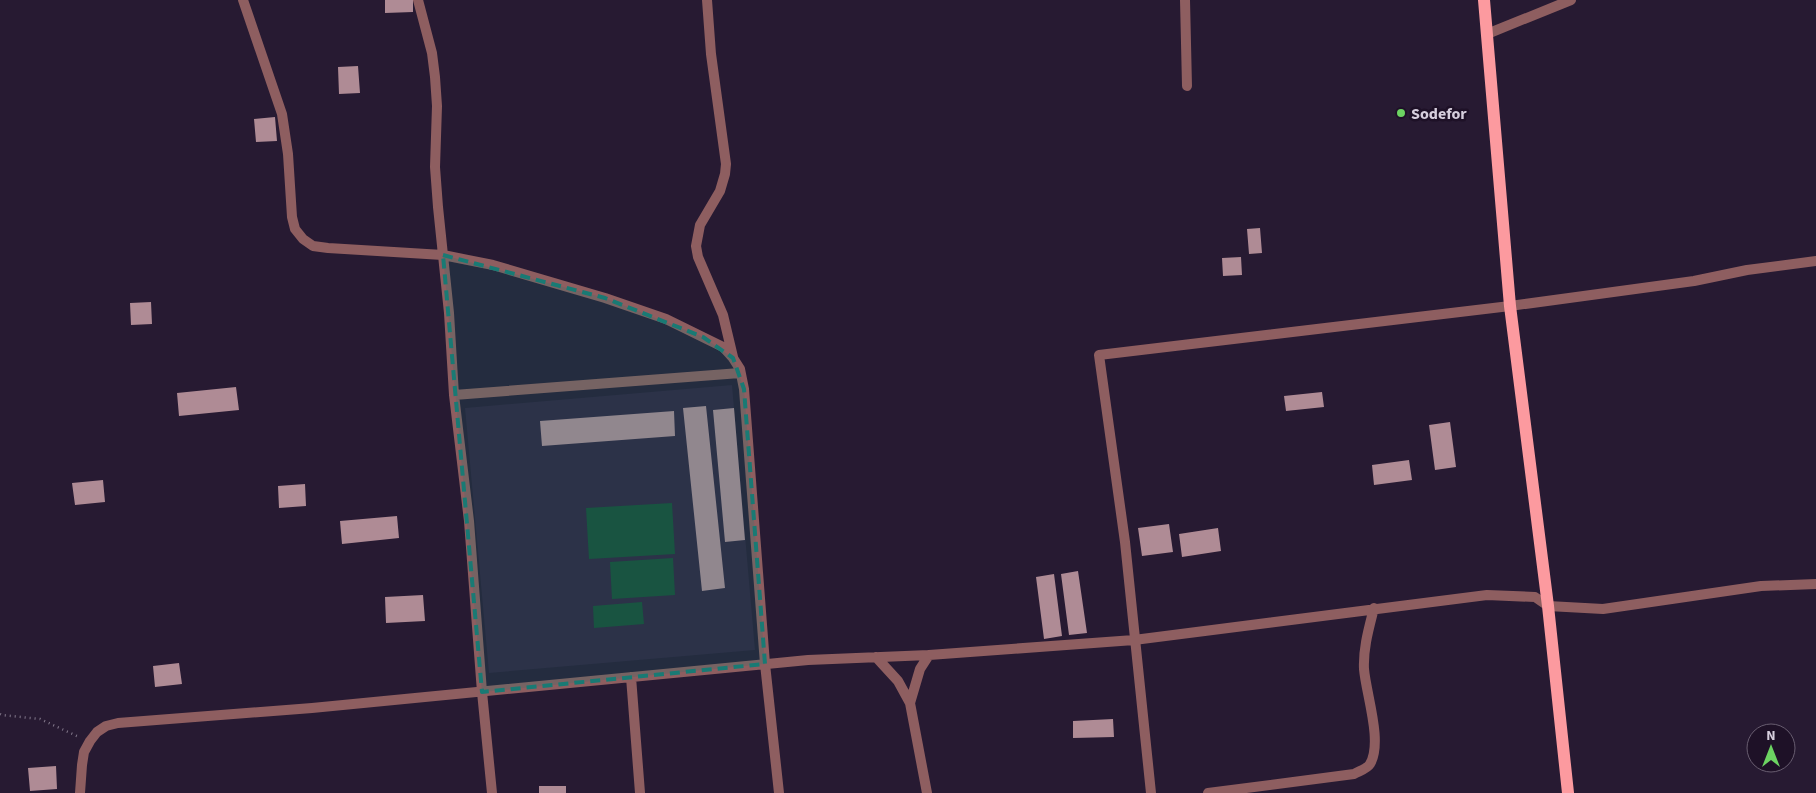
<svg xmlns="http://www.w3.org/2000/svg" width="1816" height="793" viewBox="0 0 1816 793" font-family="'Source Sans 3',sans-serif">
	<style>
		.built { fill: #31213e }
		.green { fill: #194c35 }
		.building { fill: #af8b95 }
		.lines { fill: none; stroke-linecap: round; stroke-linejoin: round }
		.path { stroke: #83798c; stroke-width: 2.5; stroke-dasharray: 1 4; stroke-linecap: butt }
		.street { stroke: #8e5e60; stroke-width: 10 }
		.primary { stroke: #fc9a9f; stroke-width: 12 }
		.marked { fill: #197a74; fill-opacity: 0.2; stroke: #197a74; stroke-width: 4; stroke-dasharray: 10 6; stroke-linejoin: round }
		.poi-dot { fill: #6cd362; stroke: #1e1127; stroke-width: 2 }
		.labels { text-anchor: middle; stroke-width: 5; stroke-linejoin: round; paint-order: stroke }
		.poi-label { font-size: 16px; font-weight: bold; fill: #d6cedd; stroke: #1e1127; text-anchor: start }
	</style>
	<rect width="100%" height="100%" fill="#271a32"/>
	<path class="built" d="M732 385 755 650 489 673 465 408Z"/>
	<path class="green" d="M672 503 675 554 589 559 586 508Z
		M673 558 675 595 612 599 610 562Z
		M642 602 644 624 594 628 593 606Z"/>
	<path class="building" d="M385 0H413V12L385 13Z
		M358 66 360 93 339 94 338 67Z
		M275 117 277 141 256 142 254 119Z
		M1260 228 1262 253 1249 254 1247 229Z
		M1241 257 1242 275 1223 276 1222 258Z
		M151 302 152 324 131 325 130 303Z
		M236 387 239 410 179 416 177 393Z
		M1322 392 1324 407 1286 411 1284 396Z
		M706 406 725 588 702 591 683 408Z
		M734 408 745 540 725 542 713 410Z
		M674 411 675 436 542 446 540 421Z
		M1450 422 1456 467 1435 470 1429 425Z
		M1409 460 1412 480 1374 485 1372 465Z
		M103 480 105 502 75 505 72 483Z
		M305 484 306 506 279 508 278 486Z
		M397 516 399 538 342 544 340 521Z
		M1169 524 1173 552 1142 556 1138 528Z
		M1218 528 1221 551 1182 557 1179 534Z
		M1078 571 1087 633 1069 635 1061 574Z
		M1054 574 1062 636 1044 639 1036 577Z
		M423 595 425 621 386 623 385 597Z
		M179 663 182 684 155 687 153 666Z
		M1113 719 1114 737 1073 738V721Z
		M56 766 57 789 30 791 28 768Z
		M539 786H566V793H539Z"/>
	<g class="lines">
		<path class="path" d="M0 714 2 715 40 719 79 737"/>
		<path class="street" d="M243 0 282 114 288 154 292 217 295 229 303 239 313 246 328 248 443 255 493 265 605 298 666 319 723 347 733 358 740 369 744 389 765 664 779 793
			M418 0 432 53 435 77 437 106 435 167 438 207 449 313 454 395 469 521 482 692 492 793
			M707 0 711 54 726 164 725 174 720 191 700 225 696 246 698 257 723 315 733 357
			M1185 0 1187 86
			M1487 34 1571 0
			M454 395 740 373
			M876 657 898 681 910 703 927 793
			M631 677 640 793
			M910 703 920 669 929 655
			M80 793 82 765 84 752 90 741 97 732 106 726 118 723 312 708 808 660 929 655 1134 640 1487 595 1535 597 1548 606 1603 609 1761 586 1816 584
			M1151 793 1125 542 1099 355 1510 306 1694 281 1747 270 1816 261
			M1208 793 1354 774C1359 771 1367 769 1370 764 1383 742 1366 694 1364 669 1363 648 1369 628 1374 608"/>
		<path class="primary" d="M1484 0 1510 306 1548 606 1568 793"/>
	</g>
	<path class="marked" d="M443 255 605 298 703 337 733 358 744 389 765 664 482 692Z"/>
	<circle class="poi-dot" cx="1401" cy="113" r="5"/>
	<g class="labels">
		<g class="poi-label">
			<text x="1411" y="119">Sodefor</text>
		</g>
	</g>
	<g transform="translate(1771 748)"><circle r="24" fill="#1e1127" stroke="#685d70"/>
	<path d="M0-4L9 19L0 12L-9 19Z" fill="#6cd362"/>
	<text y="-8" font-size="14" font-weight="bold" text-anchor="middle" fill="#d6cedd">N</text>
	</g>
</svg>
